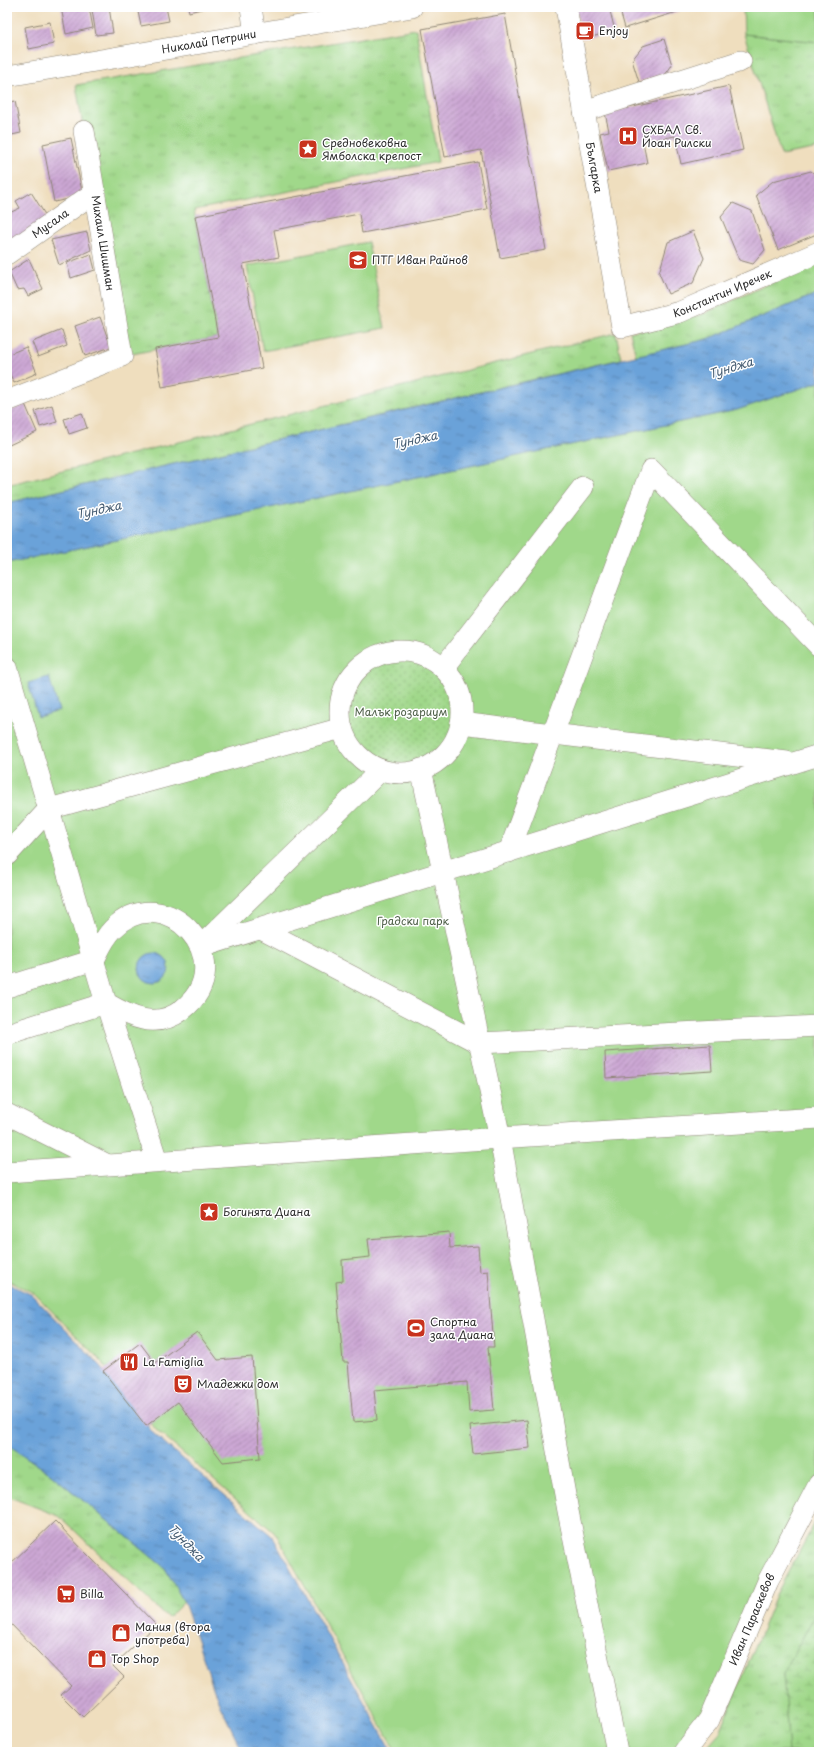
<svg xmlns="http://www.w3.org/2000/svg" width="826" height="1759" viewBox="0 0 826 1759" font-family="'Playpen Sans',sans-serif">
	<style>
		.grass { fill: url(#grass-tufts); stroke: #66825a }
		.wetland { fill: url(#wetland-marsh); stroke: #66825a }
		.park { fill: #a0d88a; stroke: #66825a }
		.garden { fill: url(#garden-dots); stroke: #66825a }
		.water { fill: url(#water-ripples); stroke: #4a6682 }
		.building { fill: url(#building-hatch) }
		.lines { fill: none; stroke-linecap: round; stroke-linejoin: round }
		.minor-casing { stroke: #8d8474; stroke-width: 22 }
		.minor { stroke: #fff; stroke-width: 21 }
		.labels { text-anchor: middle; stroke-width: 3; stroke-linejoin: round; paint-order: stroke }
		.poi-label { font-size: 11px; fill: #2b2b2b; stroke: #fff; text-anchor: start }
		.street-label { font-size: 11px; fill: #2b2b2b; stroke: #fff }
		.park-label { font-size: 11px; fill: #4e5f48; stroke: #fff }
		.water-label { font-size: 12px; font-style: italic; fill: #445b71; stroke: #fff }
	</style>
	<defs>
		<pattern id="grass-tufts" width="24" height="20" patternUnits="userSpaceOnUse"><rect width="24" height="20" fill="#a0d88a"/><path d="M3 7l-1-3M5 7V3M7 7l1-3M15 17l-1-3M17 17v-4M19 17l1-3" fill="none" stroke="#8aba77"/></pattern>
		<pattern id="wetland-marsh" width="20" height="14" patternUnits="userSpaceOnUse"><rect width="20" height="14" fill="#a0d88a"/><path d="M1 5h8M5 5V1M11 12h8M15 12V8" fill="none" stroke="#8aba77"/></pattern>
		<pattern id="garden-dots" width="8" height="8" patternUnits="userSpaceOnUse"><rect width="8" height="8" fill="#a0d88a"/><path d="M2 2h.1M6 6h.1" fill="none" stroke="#8aba77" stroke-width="1.8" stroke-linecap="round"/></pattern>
		<pattern id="water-ripples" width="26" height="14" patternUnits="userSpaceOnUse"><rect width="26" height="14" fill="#6aa2d9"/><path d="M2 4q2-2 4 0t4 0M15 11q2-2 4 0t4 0" fill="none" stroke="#5784b0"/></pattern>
		<pattern id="building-hatch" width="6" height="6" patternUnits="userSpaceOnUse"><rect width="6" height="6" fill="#cca7d4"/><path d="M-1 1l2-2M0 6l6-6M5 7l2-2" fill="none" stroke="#a688ac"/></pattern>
	</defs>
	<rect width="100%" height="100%" fill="#fff"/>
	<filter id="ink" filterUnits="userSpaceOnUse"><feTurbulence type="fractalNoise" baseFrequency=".025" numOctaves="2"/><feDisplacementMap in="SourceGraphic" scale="8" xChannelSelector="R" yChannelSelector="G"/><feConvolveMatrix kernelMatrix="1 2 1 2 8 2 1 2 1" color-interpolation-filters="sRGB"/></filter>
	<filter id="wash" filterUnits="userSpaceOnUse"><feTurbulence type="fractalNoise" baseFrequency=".012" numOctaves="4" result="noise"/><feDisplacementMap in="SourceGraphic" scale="16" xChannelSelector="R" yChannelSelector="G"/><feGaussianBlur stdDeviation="0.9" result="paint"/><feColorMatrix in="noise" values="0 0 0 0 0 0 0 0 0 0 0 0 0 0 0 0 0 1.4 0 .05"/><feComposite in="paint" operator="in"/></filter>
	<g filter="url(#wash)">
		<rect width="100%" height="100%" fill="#efdebe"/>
		<path class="grass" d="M416 29 438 162 194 210 218 337 122 356 76 85Z
			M744 34 819 42V148L781 155Z
			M819 261V293L708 339 636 356 630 332 701 315Z
			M616 333 621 359 7 503V485Z
			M7 1444 51 1474 165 1568 184 1602 168 1618 59 1516 7 1496Z
			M819 1515V1752H702L720 1732 778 1591Z"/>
		<path class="wetland" d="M819 1607V1752H789L783 1674Z"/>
		<path class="park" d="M743 7H819V42L744 34Z
			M368 242 385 328 263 351 247 266Z
			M819 382V1484L684 1752H396L276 1534 156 1430 103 1363 34 1293 7 1280V563L737 410Z"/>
		<path class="garden" d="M340 712a61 61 0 1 1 122 0a61 61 0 1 1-122 0Z"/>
		<path class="water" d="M819 293V382L737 410 7 563V503L708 339Z
			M49 677 59 711 38 717 28 683Z
			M139 968a15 15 0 1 1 30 0a15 15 0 1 1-30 0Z
			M7 1283 32 1295 101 1366 153 1433 273 1537 392 1752H243L218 1701 184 1602 165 1568 51 1474 7 1444Z"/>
		<g id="blocks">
			<path class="building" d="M61 7H89L93 28 66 34Z
				M109 7 113 33 96 35 92 10Z
				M137 7H166L169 21 141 26Z
				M188 7H205V8L189 12Z
				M578 7H609L615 31 583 39 576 10Z
				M619 7H679L680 11 625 28Z
				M505 14 546 250 500 258 481 150 445 157 422 29Z
				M50 22 54 44 29 49 25 27Z
				M664 39 672 65 665 75 639 82 632 60 643 46Z
				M729 86 743 150 681 164 675 136 643 142 647 163 608 171 600 133 609 131 605 113Z
				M15 101 21 133 7 136V103Z
				M71 138 83 196 54 202 43 144Z
				M478 162 487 209 362 233 359 214 274 230 279 257 243 264 262 368 162 387 155 349 218 337 195 216Z
				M811 171 819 178V233L778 250 756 195 773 181Z
				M31 192 49 221 7 247V214L20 208 16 201Z
				M733 203 752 211 765 250 753 264 739 260 721 217Z
				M693 231 704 258 693 283 668 294 659 273 668 242Z
				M87 232 91 250 59 265 51 240Z
				M91 254 95 270 71 278 67 263Z
				M29 259 43 289 28 296 24 289 17 290 9 272Z
				M100 317 111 347 85 356 75 326Z
				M62 330 67 346 38 357 32 342Z
				M26 347 37 373 14 383 7 368V355Z
				M25 404 37 432 7 446V412Z
				M52 405 57 422 40 427 35 411Z
				M82 413 87 428 69 434 64 419Z
				M710 1045 712 1071 606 1078 605 1052Z
				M449 1232 450 1248 478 1246 480 1272 488 1271 494 1347H488L494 1410 469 1412 467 1382 374 1390 377 1420 353 1422 348 1362H343L336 1282 343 1281 342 1260 370 1257 368 1239Z
				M197 1332 218 1360 252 1357 260 1458 223 1462 178 1402 146 1426 103 1371 140 1343 155 1363Z
				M527 1420 530 1448 473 1454 470 1426Z
				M55 1521 156 1625 113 1666 124 1677 83 1717 61 1695 71 1686 7 1620V1567Z"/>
		</g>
	</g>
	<g filter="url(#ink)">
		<use href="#blocks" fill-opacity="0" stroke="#8d8474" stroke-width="1"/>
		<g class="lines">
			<g class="minor-casing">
				<g id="minor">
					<path d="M251 7 255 34"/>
					<path id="s1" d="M566 7 622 327 680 312 819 252"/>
					<path id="s2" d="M7 76 412 7"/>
					<path d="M584 111 741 61"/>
					<path id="s3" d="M7 254 95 192"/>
					<path d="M7 401 122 356 84 131"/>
					<circle cx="401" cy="712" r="61"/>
					<path d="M7 667 106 1003 157 1161"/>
					<path d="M443 668 583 487"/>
					<path d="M461 723 787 762"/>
					<path d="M509 852 651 470 819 646"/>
					<path d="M7 855 49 809 342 728"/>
					<path d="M261 929 479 1043 819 1026"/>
					<path d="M202 945 381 770"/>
					<path d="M201 947 819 755"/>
					<path d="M7 987 94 960C99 950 104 938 113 929 165 876 244 962 182 1010 156 1030 130 1017 106 1003L7 1034"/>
					<path d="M7 1114 106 1164"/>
					<path d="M7 1172 500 1138 421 769"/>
					<path d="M617 1752 568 1511 500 1138 819 1118"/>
					<path id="s4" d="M684 1752 709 1720 768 1581 819 1484"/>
				</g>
			</g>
			<use href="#minor" class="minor"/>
		</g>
	</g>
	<defs>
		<g id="cafe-square" transform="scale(1)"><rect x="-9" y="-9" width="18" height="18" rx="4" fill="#c8321e" stroke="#fff"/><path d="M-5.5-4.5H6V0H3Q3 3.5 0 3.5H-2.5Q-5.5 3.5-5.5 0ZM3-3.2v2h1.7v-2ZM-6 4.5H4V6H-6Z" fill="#fff"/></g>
		<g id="hospital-square" transform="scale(1)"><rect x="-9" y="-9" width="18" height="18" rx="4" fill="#c8321e" stroke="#fff"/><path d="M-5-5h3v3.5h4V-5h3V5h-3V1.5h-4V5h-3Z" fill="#fff"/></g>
		<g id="sight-square" transform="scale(1)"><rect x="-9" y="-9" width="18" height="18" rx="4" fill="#c8321e" stroke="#fff"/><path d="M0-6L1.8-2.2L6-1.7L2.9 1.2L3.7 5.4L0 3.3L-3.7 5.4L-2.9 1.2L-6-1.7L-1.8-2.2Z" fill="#fff"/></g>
		<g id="school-square" transform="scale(1)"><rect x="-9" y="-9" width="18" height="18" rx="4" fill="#c8321e" stroke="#fff"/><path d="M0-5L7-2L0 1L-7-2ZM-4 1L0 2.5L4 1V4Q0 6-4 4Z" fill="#fff"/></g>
		<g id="stadium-square" transform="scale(1)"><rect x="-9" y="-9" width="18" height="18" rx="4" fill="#c8321e" stroke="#fff"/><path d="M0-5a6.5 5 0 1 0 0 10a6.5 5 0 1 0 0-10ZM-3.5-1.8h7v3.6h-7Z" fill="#fff"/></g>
		<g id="restaurant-square" transform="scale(1)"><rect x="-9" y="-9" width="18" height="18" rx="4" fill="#c8321e" stroke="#fff"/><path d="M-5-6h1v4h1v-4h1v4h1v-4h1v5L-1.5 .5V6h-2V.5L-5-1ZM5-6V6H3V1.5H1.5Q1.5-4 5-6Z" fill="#fff"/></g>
		<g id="theatre-square" transform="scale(1)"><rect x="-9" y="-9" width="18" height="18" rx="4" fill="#c8321e" stroke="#fff"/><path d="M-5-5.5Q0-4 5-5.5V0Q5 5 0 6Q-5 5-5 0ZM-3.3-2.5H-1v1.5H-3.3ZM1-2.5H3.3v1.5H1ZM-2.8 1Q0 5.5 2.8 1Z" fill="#fff"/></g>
		<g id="supermarket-square" transform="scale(1)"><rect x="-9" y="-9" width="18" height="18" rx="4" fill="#c8321e" stroke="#fff"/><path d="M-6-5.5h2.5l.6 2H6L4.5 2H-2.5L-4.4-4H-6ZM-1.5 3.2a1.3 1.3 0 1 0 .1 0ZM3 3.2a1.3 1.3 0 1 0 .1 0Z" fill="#fff"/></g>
		<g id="shop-square" transform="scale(1)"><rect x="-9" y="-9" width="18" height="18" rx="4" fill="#c8321e" stroke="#fff"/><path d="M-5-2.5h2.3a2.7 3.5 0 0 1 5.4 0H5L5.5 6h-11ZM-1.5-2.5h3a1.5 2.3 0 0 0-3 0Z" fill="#fff"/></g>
	</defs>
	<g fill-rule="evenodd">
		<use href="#cafe-square" x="585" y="31"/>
		<use href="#hospital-square" x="628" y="136"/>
		<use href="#sight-square" x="308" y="149"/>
		<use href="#school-square" x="358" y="260"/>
		<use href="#sight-square" x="209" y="1212"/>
		<use href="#stadium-square" x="416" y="1328"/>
		<use href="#restaurant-square" x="129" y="1362"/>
		<use href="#theatre-square" x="183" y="1384"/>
		<use href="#supermarket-square" x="66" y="1594"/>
		<use href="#shop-square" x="121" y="1633"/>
		<use href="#shop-square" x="97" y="1659"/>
	</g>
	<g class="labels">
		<g class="poi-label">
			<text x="599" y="35">Enjoy</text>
			<text x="642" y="134">СХБАЛ Св.<tspan x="642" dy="13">Йоан Рилски</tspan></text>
			<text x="322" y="147">Средновековна<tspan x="322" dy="13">Ямболска крепост</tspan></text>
			<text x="372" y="264">ПТГ Иван Райнов</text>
			<text x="223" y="1216">Богинята Диана</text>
			<text x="430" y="1326">Спортна<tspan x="430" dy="13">зала Диана</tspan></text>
			<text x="143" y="1366">La Famiglia</text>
			<text x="197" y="1388">Младежки дом</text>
			<text x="80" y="1598">Billa</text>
			<text x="135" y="1631">Мания (втора<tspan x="135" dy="13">употреба)</tspan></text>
			<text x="111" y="1663">Top Shop</text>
		</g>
		<g class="street-label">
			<text dy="4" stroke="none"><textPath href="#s2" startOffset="205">Николай Петрини</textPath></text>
			<text dy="4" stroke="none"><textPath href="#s1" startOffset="163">Българка</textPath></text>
			<text dy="4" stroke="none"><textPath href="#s3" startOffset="53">Мусала</textPath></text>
			<text transform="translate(103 243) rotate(81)" y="4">Михаил Шишман</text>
			<text dy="4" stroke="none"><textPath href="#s1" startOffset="431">Константин Иречек</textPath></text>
			<text dy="4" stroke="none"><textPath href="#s4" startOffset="150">Иван Параскевов</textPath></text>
		</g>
		<g class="park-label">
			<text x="401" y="716">Малък розариум</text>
			<text x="413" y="925">Градски парк</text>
		</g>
		<g class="water-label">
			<text transform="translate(731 368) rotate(-17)" y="4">Тунджа</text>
			<text transform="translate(415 440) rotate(-12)" y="4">Тунджа</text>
			<text transform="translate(99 510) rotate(-12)" y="4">Тунджа</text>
			<text transform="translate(186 1543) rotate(46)" y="4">Тунджа</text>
		</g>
	</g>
	<rect width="826" height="1759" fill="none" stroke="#fff" stroke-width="24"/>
</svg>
